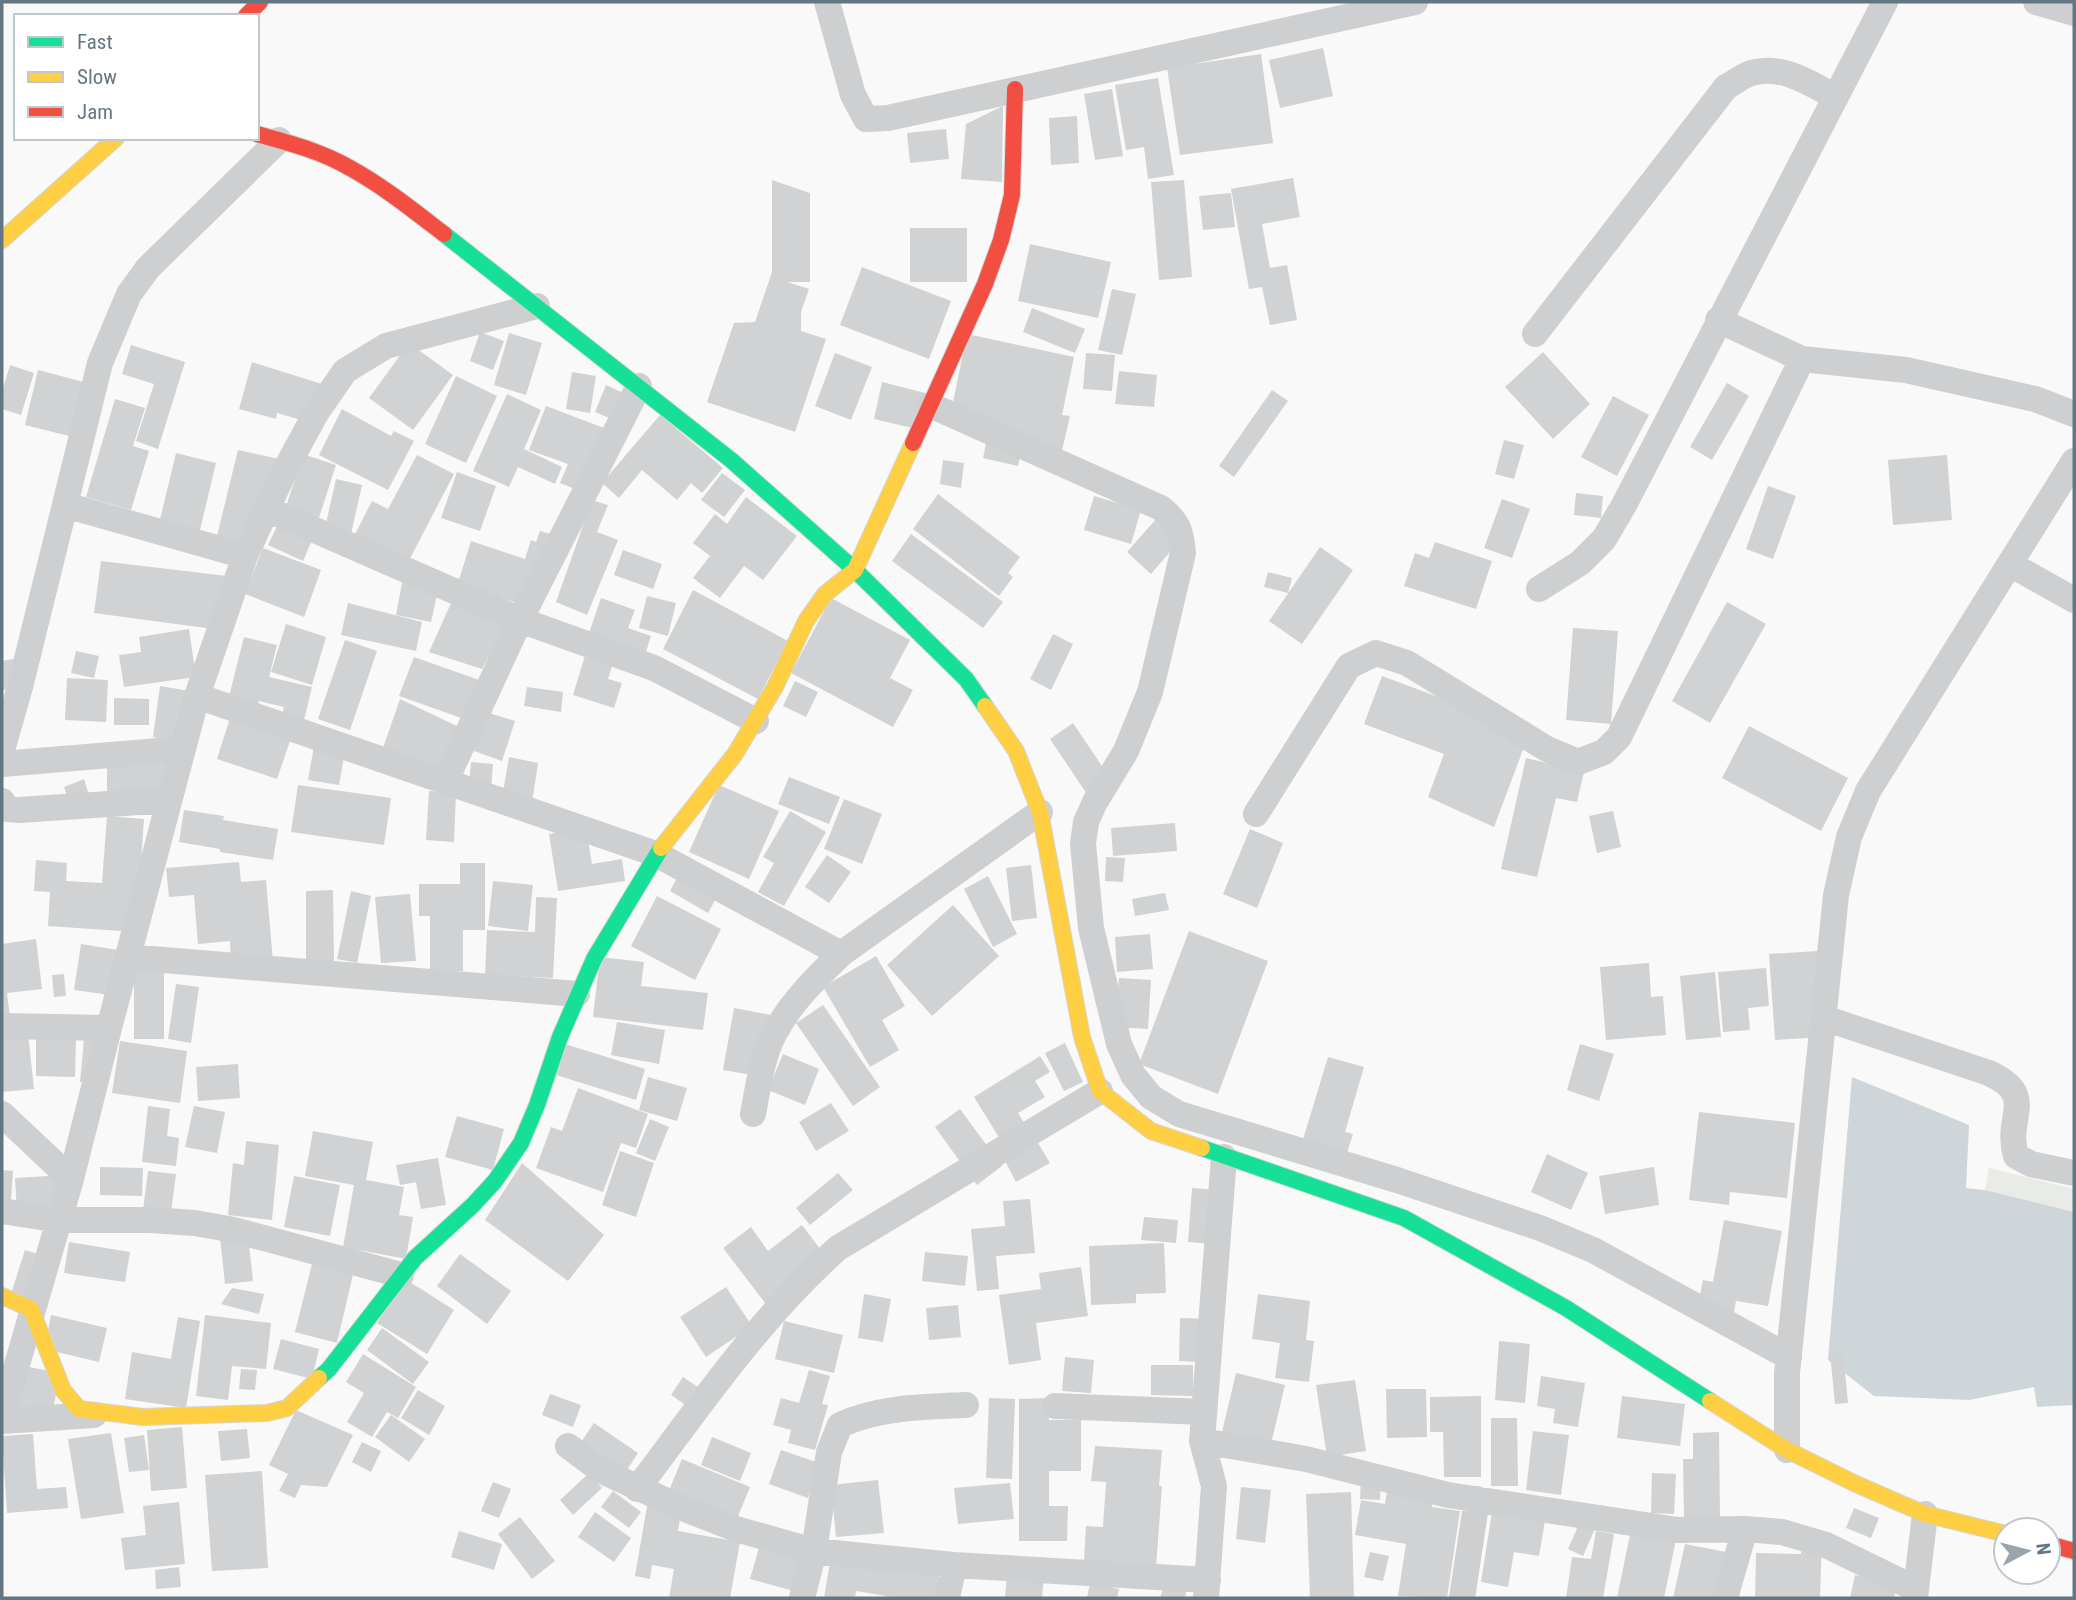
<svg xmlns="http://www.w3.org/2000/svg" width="2076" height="1600" viewBox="0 0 2076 1600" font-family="'Roboto Condensed',sans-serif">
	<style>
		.green { fill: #e8ebe6 }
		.water { fill: #ced6d9 }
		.building { fill: #d0d2d3 }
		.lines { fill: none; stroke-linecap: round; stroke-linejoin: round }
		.fast-casing { stroke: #d5d6d7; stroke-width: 18 }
		.slow-casing { stroke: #d5d6d7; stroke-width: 18 }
		.jam-casing { stroke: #d5d6d7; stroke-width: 18 }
		.street { stroke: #cecfd0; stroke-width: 26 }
		.fast { stroke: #16e098; stroke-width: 16 }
		.slow { stroke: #ffcf43; stroke-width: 16 }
		.jam { stroke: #f24e42; stroke-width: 16 }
	</style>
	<rect width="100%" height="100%" fill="#f9f9f9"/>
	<path class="green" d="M1989 1168 2074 1189V1212L1985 1190Z"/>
	<path class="water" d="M1852 1077 1969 1125 1966 1188 1985 1190 2074 1212V1405L2037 1407 2034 1387 1969 1400 1874 1396 1828 1360Z"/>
	<path class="building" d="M1323 48 1333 96 1280 108 1269 60Z
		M1261 54 1273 143 1180 155 1167 68Z
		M1158 78 1174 175 1148 179 1144 147 1126 150 1115 85Z
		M1112 89 1123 156 1095 160 1084 94Z
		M1003 106 1002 182 961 179 966 124Z
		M1077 116 1079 163 1051 165 1049 118Z
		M946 129 949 159 910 163 907 133Z
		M1293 178 1300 217 1262 224 1270 268 1287 265 1297 320 1270 325 1262 287 1249 289 1231 189Z
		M772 180 810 193V282H787L809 289 801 312V331L826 339 795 432 707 402 734 323 755 322 772 272Z
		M1184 180 1192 277 1159 280 1151 182Z
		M1231 193 1235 227 1203 230 1199 196Z
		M910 228H967V282H910Z
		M1030 244 1111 262 1098 318 1018 301Z
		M862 267 951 301 929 359 840 325Z
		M1112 289 1136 294 1122 355 1098 350Z
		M1032 308 1085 329 1075 353 1023 332Z
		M480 332 504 341 493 370 470 361Z
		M509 333 542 343 526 395 494 385Z
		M967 334 1074 357 1062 415 1070 416 1061 455 1022 446 1018 466 983 458 991 420 951 412Z
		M409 343 453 375 413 430 369 398Z
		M131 345 185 362 158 449 136 441 154 384 122 374Z
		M1543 352 1590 404 1553 439 1505 387Z
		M835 353 872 367 851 420 815 406Z
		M1086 353 1115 355 1112 391 1083 389Z
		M252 362 325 385 315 424 277 413 276 419 239 409Z
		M10 365 34 373 21 415 2 409V392Z
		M38 370 95 385 81 439 25 425Z
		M1119 371 1157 375 1154 407 1115 404Z
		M572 372 596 376 590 413 566 409Z
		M456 376 497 396 466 463 425 444Z
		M882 382 929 394 921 430 874 419Z
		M1727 383 1749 396 1712 460 1690 447Z
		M606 385 634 398 623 424 595 412Z
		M1272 390 1288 401 1234 477 1219 466Z
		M507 394 541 410 524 449 562 467 555 484 518 467 509 487 473 471Z
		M1613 396 1649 415 1617 476 1581 457Z
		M115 399 145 408 133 446 149 451 131 510 86 497Z
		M546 406 612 431 588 494 560 483 568 464 529 450Z
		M342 409 391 436 394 431 414 441 388 490 319 455Z
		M660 415 723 468 702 493 691 483 677 500 642 470 619 498 602 483Z
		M1504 440 1524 445 1514 479 1495 474Z
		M238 450 279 459 258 550 216 540Z
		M176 453 216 463 199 534 159 524Z
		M303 454 336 465 317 524 284 513Z
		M417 455 454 474 404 570 351 542 372 501 388 509Z
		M1947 455 1952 520 1893 525 1888 460Z
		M943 460 964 463 961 488 940 484Z
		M457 472 496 486 480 531 441 518Z
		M722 473 745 490 724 517 701 500Z
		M336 479 362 485 349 543 323 537Z
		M1768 486 1796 496 1773 559 1746 549Z
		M1576 493 1603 496 1601 518 1574 515Z
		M938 494 1020 557 1008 573 1013 577 999 596 913 529Z
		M1094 496 1141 510 1131 544 1084 530Z
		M746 497 797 536 763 580 744 566 720 598 693 578 710 556 693 543 715 514 727 524Z
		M1502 499 1530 509 1512 558 1484 548Z
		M592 500 608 505 597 532 618 540 587 615 556 602Z
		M1157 518 1181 539 1151 574 1127 552Z
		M278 524 312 540 303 561 268 545Z
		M540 531 561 537 536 610 458 583 471 541 525 559 531 540 536 542Z
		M911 534 1003 602 983 628 892 561Z
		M1435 542 1492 561 1476 609 1404 586 1415 553 1429 558Z
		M1320 547 1353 570 1302 644 1269 621Z
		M263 548 321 570 304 617 245 594Z
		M623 550 662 564 653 589 614 575Z
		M101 561 227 576 221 630 94 613Z
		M1268 572 1292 578 1288 593 1264 587Z
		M402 583 438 590 431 622 396 615Z
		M693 590 788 641 758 699 663 649Z
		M647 596 676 603 668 636 639 628Z
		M601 598 635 610 628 628 651 636 644 658 587 639Z
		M831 598 910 640 890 678 913 690 893 727 791 673Z
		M452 601 506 624 482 669 429 652Z
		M1727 602 1766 624 1710 723 1672 701Z
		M348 603 422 622 416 651 341 635Z
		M286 624 326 637 312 685 271 672Z
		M1573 628 1618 631 1611 724 1566 720Z
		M189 629 196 677 124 687 119 655 141 652 139 637Z
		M1053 634 1073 644 1051 690 1030 679Z
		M244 637 277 645 269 677 312 687 303 724 281 718 284 707 259 701 255 716 226 708Z
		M345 640 377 651 350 730 318 719Z
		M587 649 615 657 608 679 622 683 614 708 573 695Z
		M76 651 99 656 94 678 71 673Z
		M29 656 34 685 2 690V661Z
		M414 657 479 680 464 719 399 696Z
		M1382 676 1530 731 1494 827 1428 797 1444 754 1364 724Z
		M67 678 108 680 106 722 65 720Z
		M795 681 818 692 806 717 783 706Z
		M160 686 190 691 176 742 153 737Z
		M527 687 563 692 561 712 524 706Z
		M114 698 149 699V725H114Z
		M400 699 461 728 440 769 383 748Z
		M486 712 515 721 502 761 474 751Z
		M230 718 291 738 277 779 217 759Z
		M1073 723 1114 784 1091 800 1050 739Z
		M1749 726 1848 778 1821 831 1722 778Z
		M314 746 345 751 339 785 308 780Z
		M178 754 165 794 107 799V763Z
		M509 757 538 763 532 803 502 798Z
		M1526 758 1584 772 1577 802 1556 798 1537 877 1501 869Z
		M471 762 493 764 491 789 469 787Z
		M789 777 840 797 829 824 778 804Z
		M84 779 90 798 70 804 64 787Z
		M298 785 391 798 384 845 291 832Z
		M719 785 779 811 749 879 689 852Z
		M429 791 456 793 454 842 426 840Z
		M844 799 882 814 862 864 824 849Z
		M184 810 224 816 223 820 278 829 273 860 220 852V849L179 842Z
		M790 811 826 832 784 906 758 892 774 863 763 857Z
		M1613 811 1621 847 1597 853 1589 816Z
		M107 816 144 819 136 932 48 926 50 892 34 891 36 860 67 863 66 881 102 883Z
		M1175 823 1177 851 1113 856 1111 828Z
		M586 828 592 864 622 859 625 881 558 891 549 834Z
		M1250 829 1283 843 1257 908 1223 894Z
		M827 855 851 872 829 903 805 887Z
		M1106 857 1125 858 1123 882 1105 881Z
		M686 861 725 882 708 913 670 891Z
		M239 862 241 882 266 880 273 962 231 965 230 941 198 944 194 895 169 897 166 868Z
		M460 863H485V930H463V971H430V916H419V884H460Z
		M1031 865 1037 918 1012 921 1006 868Z
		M988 876 1017 934 993 947 964 889Z
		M493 881 533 885 528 931 488 926Z
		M333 890 334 961H306V891Z
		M351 891 371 896 357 963 337 959Z
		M1165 893 1169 910 1135 916 1132 899Z
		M410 894 416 961 381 963 375 897Z
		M657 896 721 929 695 980 631 946Z
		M536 897 557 898 553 978 485 975 487 930 535 932Z
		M953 905 999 956 932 1016 887 965Z
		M1189 931 1268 961 1218 1094 1139 1064Z
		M1150 934 1153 969 1117 972 1115 937Z
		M36 939 42 989 7 993 10 1017 2 1018V944Z
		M81 944 124 951 117 996 74 990Z
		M1818 951 1824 1037 1775 1040 1769 954Z
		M876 956 905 1006 882 1020 899 1050 870 1067 823 987Z
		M600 957 644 962 641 986 708 993 703 1030 593 1017Z
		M1649 963 1651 997 1663 996 1666 1035 1606 1040 1600 967Z
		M134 964 164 965V1039H134Z
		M1766 968 1769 1006 1748 1008 1750 1030 1723 1032 1718 972Z
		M1715 972 1721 1037 1686 1040 1680 976Z
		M64 974 66 996 54 997 52 975Z
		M1119 978 1151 980 1148 1029 1115 1027Z
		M176 984 199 987 191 1043 168 1039Z
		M823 1005 880 1087 853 1106 796 1023Z
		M734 1008 776 1016 764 1077 723 1070Z
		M617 1022 665 1030 659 1064 611 1055Z
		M28 1033 34 1089 2 1092V1036Z
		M36 1034 76 1035 75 1077 36 1076Z
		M84 1039 107 1041 103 1084 80 1082Z
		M120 1041 187 1051 180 1103 112 1093Z
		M562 1043 645 1069 636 1100 553 1074Z
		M1065 1043 1083 1082 1064 1091 1045 1053Z
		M1580 1044 1614 1054 1599 1101 1567 1090Z
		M783 1054 819 1069 805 1105 768 1090Z
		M1040 1056 1050 1072 1035 1081 1045 1097 1018 1113 1030 1132 1005 1147 974 1097Z
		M1328 1057 1364 1067 1345 1132 1353 1134 1345 1159 1301 1146Z
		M238 1064 240 1098 198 1101 196 1067Z
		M648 1077 687 1088 677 1121 639 1110Z
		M578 1088 648 1114 636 1148 621 1143 603 1192 536 1168 551 1127 562 1131Z
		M831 1103 849 1131 816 1151 799 1122Z
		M148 1106 170 1109 167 1136 179 1138 176 1166 142 1162Z
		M194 1106 225 1112 217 1153 185 1147Z
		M960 1109 1002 1166 977 1185 935 1127Z
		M1699 1112 1795 1123 1787 1198 1730 1192 1729 1205 1689 1200Z
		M457 1116 504 1129 493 1170 445 1157Z
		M650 1119 669 1127 655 1161 636 1153Z
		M313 1131 373 1142 366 1180 404 1187 399 1215 413 1217 406 1259 343 1247 354 1185 305 1176Z
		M246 1141 279 1145 272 1220 228 1215 233 1163 244 1165Z
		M1038 1143 1050 1163 1016 1182 1005 1161Z
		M620 1151 654 1163 636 1217 602 1205Z
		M1547 1154 1588 1173 1571 1210 1531 1192Z
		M438 1158 446 1205 421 1209 416 1182 400 1185 396 1165Z
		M522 1163 604 1235 568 1281 485 1220Z
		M100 1167 143 1168 142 1196 100 1195Z
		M1654 1167 1659 1205 1605 1214 1599 1176Z
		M2 1170 13 1171 10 1214 2 1213Z
		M148 1171 176 1174 170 1221 142 1218Z
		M838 1173 853 1190 810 1225 796 1208Z
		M64 1175 66 1209 17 1212 15 1178Z
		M294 1176 340 1185 330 1236 284 1227Z
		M1192 1188 1231 1191 1227 1245 1188 1242Z
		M1030 1199 1035 1253 996 1256 999 1289 977 1291 971 1229 1005 1226 1003 1201Z
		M1144 1217 1178 1220 1176 1243 1141 1240Z
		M1724 1220 1782 1231 1768 1306 1736 1301 1734 1312 1698 1306 1703 1280 1713 1282Z
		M247 1225 253 1281 225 1284 219 1228Z
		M802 1225 833 1266 772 1312 723 1248 751 1227 768 1251Z
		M69 1242 130 1252 125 1282 64 1273Z
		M1164 1243 1166 1293 1136 1294V1303L1091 1305 1089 1246Z
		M25 1250 51 1258 35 1308 9 1300Z
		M925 1252 968 1256 965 1286 922 1281Z
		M460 1254 511 1291 487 1324 437 1286Z
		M314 1256 355 1266 337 1343 295 1332Z
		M1081 1267 1088 1316 1036 1323 1041 1360 1009 1365 999 1295 1041 1289 1039 1273Z
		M405 1279 454 1310 427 1354 377 1323Z
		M726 1287 752 1326 706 1357 680 1317Z
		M232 1288 264 1294 259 1314 221 1304Z
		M864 1294 891 1299 883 1342 858 1338Z
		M1258 1294 1310 1301 1306 1340 1314 1341 1309 1382 1275 1378 1280 1343 1252 1339Z
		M958 1305 961 1337 929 1340 926 1308Z
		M51 1315 107 1328 99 1362 44 1349Z
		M205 1315 271 1323 266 1369 232 1366 228 1400 196 1396Z
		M178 1317 200 1321 186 1408 125 1399 132 1352 171 1359Z
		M1180 1318 1216 1319 1215 1363 1179 1361Z
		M784 1321 843 1335 834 1373 775 1359Z
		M382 1328 429 1362 413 1384 367 1350Z
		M281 1339 319 1349 312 1379 273 1369Z
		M1499 1341 1530 1344 1525 1403 1495 1400Z
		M1843 1352 1848 1403 1835 1404 1830 1353Z
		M363 1354 416 1387 398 1418 387 1412 372 1437 347 1422 364 1393 346 1382Z
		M1065 1357 1094 1360 1091 1393 1062 1391Z
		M19 1365 60 1373 52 1415 11 1407Z
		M1151 1365H1193V1396L1151 1395Z
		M241 1369 257 1370 255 1390 239 1389Z
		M809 1370 830 1376 822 1404 828 1405 815 1450 788 1443 791 1430 773 1425 781 1398 799 1403Z
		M1236 1373 1285 1385 1271 1444 1222 1432Z
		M1541 1376 1585 1383 1578 1427 1553 1423 1555 1409 1537 1406Z
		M683 1377 705 1392 693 1410 671 1395Z
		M1355 1380 1366 1451 1327 1457 1316 1385Z
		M1386 1389H1426L1427 1437 1387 1438Z
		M418 1390 445 1406 429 1435 401 1418Z
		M550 1394 581 1405 573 1427 542 1415Z
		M1481 1396V1477H1444L1443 1432H1430V1397Z
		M1622 1396 1685 1404 1680 1446 1617 1438Z
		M989 1398 1015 1399 1012 1479 986 1478Z
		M1049 1398V1420H1081V1471H1049V1506H1068L1067 1541H1019V1399Z
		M296 1410 353 1435 327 1487 301 1485 295 1498 279 1491 288 1474 269 1465Z
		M391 1415 425 1439 409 1462 375 1437Z
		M1491 1418H1517L1518 1486H1491Z
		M594 1423 638 1453 623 1476 579 1445Z
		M182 1427 187 1488 151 1491 147 1430Z
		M247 1429 250 1458 221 1461 218 1431Z
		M1533 1431 1569 1435 1561 1495 1526 1490Z
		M1719 1432 1720 1517 1684 1518 1683 1459H1693V1433Z
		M111 1433 124 1513 81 1519 68 1439Z
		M33 1434 37 1489 66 1487 68 1508 7 1513 2 1436Z
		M144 1435 149 1470 129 1472 124 1438Z
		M712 1437 751 1453 740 1481 701 1465Z
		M362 1442 381 1451 371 1472 352 1462Z
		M1095 1446 1162 1450 1159 1486H1162L1156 1568 1084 1562 1086 1526 1103 1527 1106 1482 1091 1481Z
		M781 1450 819 1463 808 1498 769 1484Z
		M682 1459 750 1487 736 1521 668 1493Z
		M262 1471 268 1568 212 1571 205 1475Z
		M589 1473 602 1488 573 1515 560 1500Z
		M1652 1473 1676 1474 1674 1514 1651 1513Z
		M1361 1477 1381 1478 1380 1500 1360 1499Z
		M878 1480 884 1533 836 1537 831 1485Z
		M493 1482 511 1489 499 1518 481 1511Z
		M1010 1483 1014 1519 958 1524 954 1488Z
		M1388 1485 1435 1492 1432 1507 1460 1511 1447 1598 1398 1596 1406 1544 1355 1535 1361 1500 1385 1504Z
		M1241 1487 1271 1490 1265 1543 1236 1539Z
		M613 1491 641 1512 629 1528 601 1507Z
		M1351 1492 1354 1598H1310L1306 1494Z
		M179 1502 185 1564 125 1570 121 1538 146 1535 143 1506Z
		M647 1506 681 1512 678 1531 740 1542 730 1598H669L674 1569 652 1565 650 1579 635 1576Z
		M1854 1508 1879 1518 1871 1538 1846 1528Z
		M595 1512 631 1538 614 1562 578 1537Z
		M1492 1512 1545 1521 1539 1556 1514 1552 1508 1587 1481 1582Z
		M1634 1515 1679 1525 1664 1598H1617Z
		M520 1517 555 1561 532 1579 498 1534Z
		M1582 1517 1597 1524 1583 1556 1568 1549Z
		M459 1531 502 1544 494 1570 451 1557Z
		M1596 1531 1614 1534 1603 1598H1566L1572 1557 1591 1559Z
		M1801 1536 1822 1537 1820 1598H1755L1756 1553 1801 1554Z
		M760 1544 811 1558 801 1593 750 1579Z
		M1685 1544 1726 1552 1716 1598H1673Z
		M1370 1552 1389 1556 1383 1581 1364 1577Z
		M831 1556 939 1574 934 1598H898L856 1591 855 1598H824Z
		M179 1567 181 1587 156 1589 155 1570Z
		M1007 1571 1044 1574 1042 1598H1005Z
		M1855 1575 1897 1585 1894 1598H1850Z
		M1090 1583 1119 1589 1117 1598H1087Z
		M1164 1585 1187 1588 1185 1598H1160Z"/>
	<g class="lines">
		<g class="fast-casing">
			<path id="fast" d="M444 234 731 460 855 570 966 679 985 706
				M1202 1148 1404 1218 1566 1308 1710 1401
				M319 1378 329 1369 415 1258 473 1205 495 1181 521 1143 537 1105 560 1037 594 959 661 848"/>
		</g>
		<g class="slow-casing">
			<path id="slow" d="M2 240 116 138
				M985 706 1016 751 1040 812 1082 1037 1100 1091 1151 1131 1202 1148
				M661 848 735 754 775 687 806 621 825 594 855 570 913 443
				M2 1296 31 1309 63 1390 79 1409 143 1417 267 1413 287 1408 319 1378
				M1710 1401 1787 1450 1856 1484 1925 1514 2006 1534"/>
		</g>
		<g class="jam-casing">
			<path id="jam" d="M246 16 260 2
				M257 134C289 143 321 151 350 168 383 186 414 211 444 234
				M913 443 985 284 1001 240 1012 195 1015 89
				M2048 1544 2074 1551"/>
		</g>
		<path class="street" d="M827 2 853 95 866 119 888 118 1415 2
			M2036 2 2074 13
			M1718 320 1802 359
			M1535 334 1726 87C1734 83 1742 76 1751 73 1782 64 1809 83 1836 97
			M930 405 1161 508C1179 523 1181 531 1183 553L1150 692 1126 751 1095 802 1086 822 1083 844 1091 928 1119 1044 1133 1075 1151 1097 1179 1114 1397 1180 1540 1228 1593 1250 1789 1357
			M65 505 245 556
			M267 509 520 620 654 668 756 721
			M2010 564 2074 600
			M1539 589 1580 563 1604 539 1624 505 1885 2
			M197 696 656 854 841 954
			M2 750 20 687 100 363 129 294 148 268 279 140
			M2 764 183 749
			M445 782 520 620 639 386
			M2 801 7 809 19 810 169 800
			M1256 814 1349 666 1376 653 1407 663 1547 749 1578 762 1604 752 1619 737 1802 359 1906 370 2035 399 2074 414
			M127 957 577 994
			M1824 1018 1989 1073C2039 1097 2004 1115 2016 1156L2031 1164 2074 1173
			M2 1026 109 1028
			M2 1114 71 1179
			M753 1114C758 1088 762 1057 774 1034 791 1002 816 978 841 954L1040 812
			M2 1211 59 1220H150L195 1223 234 1230 401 1275
			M2 1406 9 1392 71 1179 109 1028 197 696 245 556 284 472 316 413 345 371 386 346 537 306
			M1055 1406 1203 1412
			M2 1421 94 1415
			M1202 1441 1306 1459 1448 1495 1678 1530 1745 1529 1782 1532 1826 1545 1916 1589
			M568 1446 602 1471 680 1507 736 1529 814 1551 954 1565 1208 1580
			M1787 1450V1373L1836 895 1849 837 1868 791 2074 461
			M637 1489C700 1406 760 1317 838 1248L1100 1091
			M802 1598 814 1551 829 1452 840 1425C879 1407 923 1407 966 1405
			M947 1598 954 1565
			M1206 1598 1214 1486 1202 1441 1224 1157
			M1462 1598 1477 1499
			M1725 1598 1745 1529
			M1915 1598 1925 1514"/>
		<use href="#fast" class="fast"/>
		<use href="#slow" class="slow"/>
		<use href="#jam" class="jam"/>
	</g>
	<rect width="2076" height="1600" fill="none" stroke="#657683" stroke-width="7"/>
	<rect x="14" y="14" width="245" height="126" fill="#ffffff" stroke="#c1c8cd" stroke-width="2"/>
	<rect x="28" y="37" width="35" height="10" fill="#16e098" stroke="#c1c8cd" stroke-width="2"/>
	<text x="77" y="49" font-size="21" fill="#657683">Fast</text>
	<rect x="28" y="72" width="35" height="10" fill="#ffcf43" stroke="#c1c8cd" stroke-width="2"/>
	<text x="77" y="84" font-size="21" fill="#657683">Slow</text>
	<rect x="28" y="107" width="35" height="10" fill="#f24e42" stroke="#c1c8cd" stroke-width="2"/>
	<text x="77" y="119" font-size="21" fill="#657683">Jam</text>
	<g transform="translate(2027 1551) rotate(83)"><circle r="33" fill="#ffffff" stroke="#c1c8cd" stroke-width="2"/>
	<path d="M0-5L12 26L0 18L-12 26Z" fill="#99a4ac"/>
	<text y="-10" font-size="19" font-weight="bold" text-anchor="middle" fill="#657683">N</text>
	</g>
</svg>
